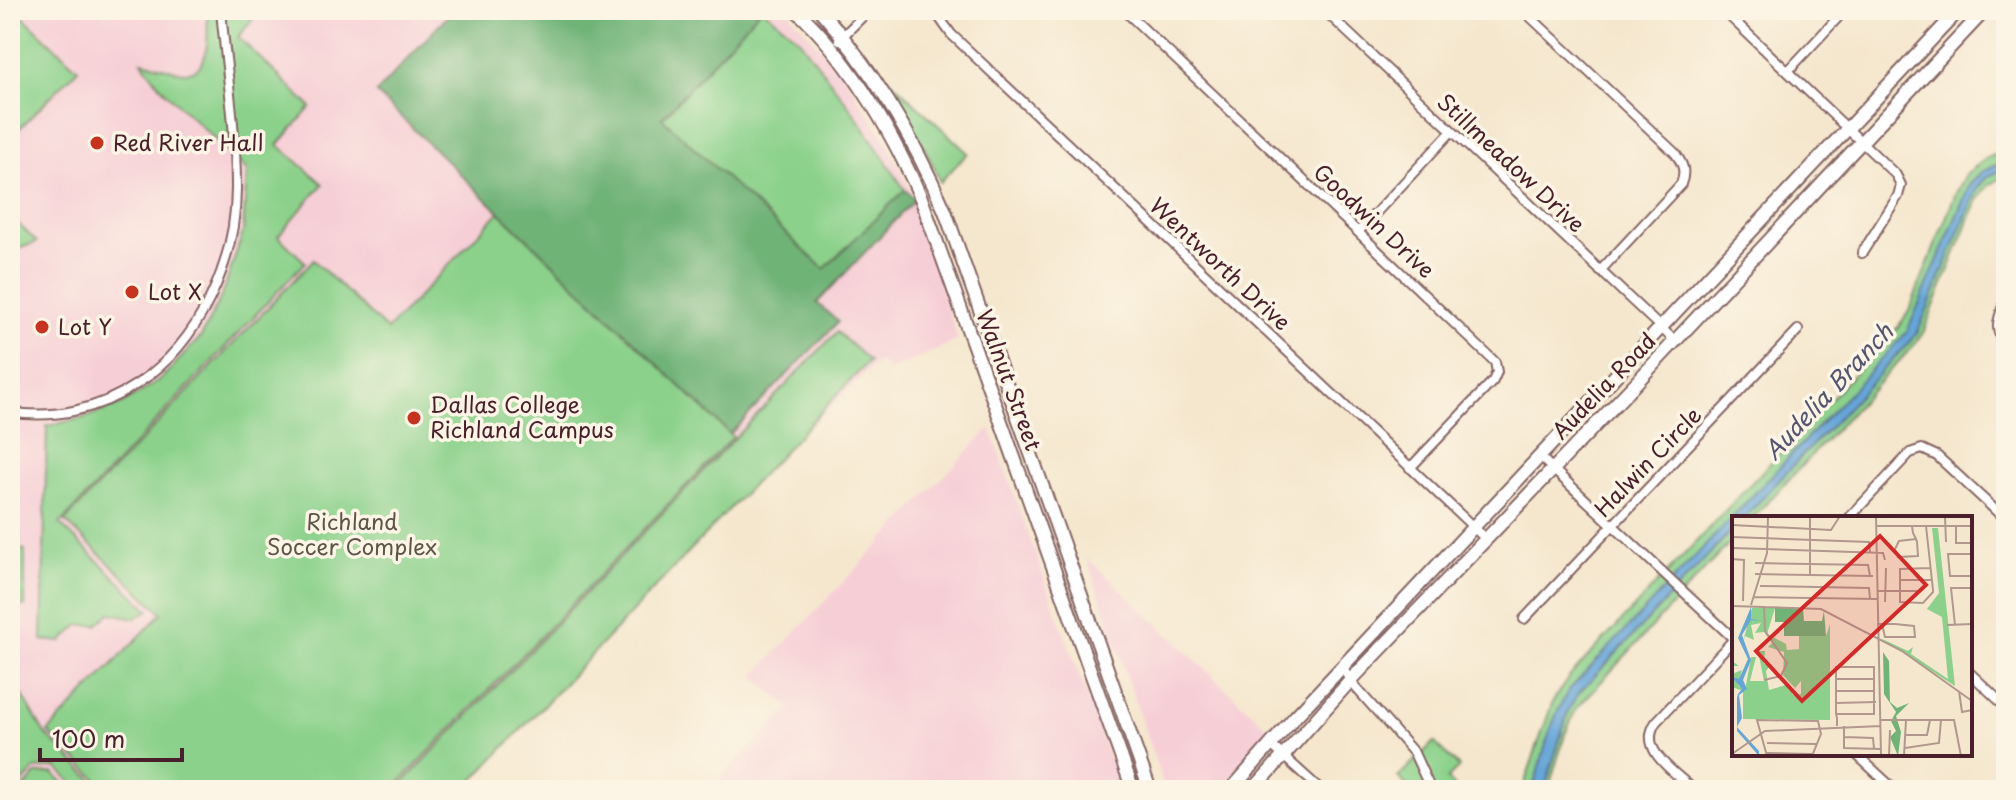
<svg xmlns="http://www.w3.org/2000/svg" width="2016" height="800" viewBox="0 0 2016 800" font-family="'Playpen Sans',sans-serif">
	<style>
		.built { fill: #f6cfd6 }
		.green { fill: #8bd18b; stroke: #6a785b; stroke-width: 2 }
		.forest { fill: #70b377; stroke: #5d6951; stroke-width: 2 }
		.water { fill: #65a6d9; stroke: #586282; stroke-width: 2 }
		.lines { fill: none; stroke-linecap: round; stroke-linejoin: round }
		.street-casing { stroke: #866564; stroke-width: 12 }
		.secondary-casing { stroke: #866564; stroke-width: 16 }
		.street { stroke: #fff; stroke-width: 8 }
		.secondary { stroke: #fff; stroke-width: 12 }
		.poi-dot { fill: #c8321e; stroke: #fcf5e5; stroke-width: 3 }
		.labels { text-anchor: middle; stroke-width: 7; stroke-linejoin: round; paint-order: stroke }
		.poi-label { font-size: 22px; fill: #4a1f2b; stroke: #fcf5e5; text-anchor: start }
		.street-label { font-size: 22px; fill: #4a1f2b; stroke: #fcf5e5 }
		.park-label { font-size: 22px; fill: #5e5448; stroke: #fcf5e5 }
		.water-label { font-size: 24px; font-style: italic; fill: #555571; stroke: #fcf5e5 }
		.inset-road { fill: none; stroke: #b1978d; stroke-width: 2 }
		.view { fill: #d62828; fill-opacity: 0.15; stroke: #d62828; stroke-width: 4 }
		.inset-edge { fill: none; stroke: #4a1f2b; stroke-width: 4 }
	</style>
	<rect width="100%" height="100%" fill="#fcf5e5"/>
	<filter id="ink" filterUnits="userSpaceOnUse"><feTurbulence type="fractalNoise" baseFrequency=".0125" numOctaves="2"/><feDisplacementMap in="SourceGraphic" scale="16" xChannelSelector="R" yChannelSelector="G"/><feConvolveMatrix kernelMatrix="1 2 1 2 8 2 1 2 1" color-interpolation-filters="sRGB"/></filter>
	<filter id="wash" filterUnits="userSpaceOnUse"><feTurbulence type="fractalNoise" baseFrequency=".006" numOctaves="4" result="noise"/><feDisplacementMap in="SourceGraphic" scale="32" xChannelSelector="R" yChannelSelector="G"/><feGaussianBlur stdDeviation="1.8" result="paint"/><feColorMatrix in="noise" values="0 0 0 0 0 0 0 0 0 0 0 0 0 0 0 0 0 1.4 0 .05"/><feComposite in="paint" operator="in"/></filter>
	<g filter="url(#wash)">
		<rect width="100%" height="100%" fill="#f5e7ce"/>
		<path class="built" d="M10 10H787L841 72 887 142 915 199 958 340 890 371 878 361 758 475 465 790H10Z
			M990 428 1121 790H710L790 708 754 676Z
			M1087 558 1270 730 1222 790H1165Z"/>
		<path class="green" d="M207 10H260L238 37 311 107 278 145 323 184 278 236 305 262 60 524 149 610 135 618 110 613 97 625H79L61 642 42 640 47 426 87 417 122 404 160 380 201 337 223 293 243 232 247 171C216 136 164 99 142 61 156 64 173 72 187 72 213 71 207 27 207 10Z
			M760 10H764L798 38 852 110 905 190 824 270 662 118Z
			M17 11 78 69 10 138V19Z
			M868 59 968 153 940 182C922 136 896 98 868 59Z
			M2006 150V175L1988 186 1978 198 1923 333 1913 346 1753 518H1734V538L1576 709 1565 734 1548 790H1522L1553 701 1569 677 1898 327 1909 311 1956 193 1967 173 1987 158Z
			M499 212 733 437 392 790H108L48 732 162 613 65 521 313 260 387 330Z
			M10 216 37 242 10 252Z
			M837 332 869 361 464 790H396Z
			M10 548 25 550V606L10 605Z
			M10 693 22 694 44 733 103 790H80L56 767 35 769 19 786 10 778Z
			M1434 742 1459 767 1447 779 1458 790H1411L1398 777Z
			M53 773 71 790H22L36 774Z"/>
		<path class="forest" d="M453 10H760L662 118 824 269 905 190 915 199 817 303 838 322 730 434 376 93Z"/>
		<path class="water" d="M2006 161V168L1987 177 1978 187 1917 334 1744 518H1734V528L1579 693 1569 709 1544 790H1532C1544 756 1549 721 1569 690L1907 332 1970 184 1981 172Z"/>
	</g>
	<g filter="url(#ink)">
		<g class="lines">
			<g class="street-casing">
				<path id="street" d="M934 10 951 34 1486 539
					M1124 10 1495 362 1497 372 1493 381 1410 468
					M1324 10 1675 341
					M1523 10 1675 153C1683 164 1686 171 1681 184L1600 271
					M1723 10 1896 175 1901 185 1898 196 1862 253
					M839 40 869 10
					M1788 71 1845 10
					M1359 231 1452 131
					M2006 299C1999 317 1992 329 2006 345
					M10 412C54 420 100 409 137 384 200 343 237 260 236 185 236 127 226 68 221 10
					M1539 456 1734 639
					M1849 518 1910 453 1922 449 1937 456 2006 520
					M1524 619 1798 330
					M1342 666 1350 681 1414 753 1431 790
					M1970 673 2006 707
					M1270 744 1321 790
					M1856 754 1895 790
					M567 790H571
					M1694 790C1675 772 1637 750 1656 722L1734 639"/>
			</g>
			<g class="secondary-casing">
				<path id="secondary" d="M796 10C851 61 891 130 921 198L1133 790
					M820 10C874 71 913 136 945 211L1150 790
					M1231 790 1295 717 1959 10
					M1253 790 1350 681 1633 386 1985 10"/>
			</g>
			<use href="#street" class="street"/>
			<use href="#secondary" class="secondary"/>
		</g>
	</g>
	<g class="poi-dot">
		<circle cx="97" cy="143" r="8"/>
		<circle cx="132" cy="292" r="8"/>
		<circle cx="42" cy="327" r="8"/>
		<circle cx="414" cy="418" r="8"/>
	</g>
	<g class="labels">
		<g class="poi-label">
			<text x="113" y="151">Red River Hall</text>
			<text x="148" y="300">Lot X</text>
			<text x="58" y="335">Lot Y</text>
			<text x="430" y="413">Dallas College<tspan x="430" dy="25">Richland Campus</tspan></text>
		</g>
		<g class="street-label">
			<text transform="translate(1511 163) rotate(43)" y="8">Stillmeadow Drive</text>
			<text transform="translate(1374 221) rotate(43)" y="8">Goodwin Drive</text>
			<text transform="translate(1220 264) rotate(43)" y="8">Wentworth Drive</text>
			<text transform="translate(1009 380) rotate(70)" y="8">Walnut Street</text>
			<text transform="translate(1604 386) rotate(-46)" y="8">Audelia Road</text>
			<text transform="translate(1648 462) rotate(-46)" y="8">Halwin Circle</text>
		</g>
		<g class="park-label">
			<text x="352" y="530">Richland<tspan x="352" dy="25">Soccer Complex</tspan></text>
		</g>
		<g class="water-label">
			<text transform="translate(1829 392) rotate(-47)" y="8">Audelia Branch</text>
		</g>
	</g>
	<g transform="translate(1732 516)">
		<rect width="240" height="240" fill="#f5e7ce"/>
		<path d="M200 12H206L223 170 148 122 176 135 181 131 179 138 216 163 210 101 195 93 207 77ZM20 92H43L35 118 54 128 55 134 67 133V120H94L98 108V204L11 203V175L0 171V145L7 150H0V158L10 154 6 169 13 175 19 141H24L18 165H32L26 135H33L32 148H40L34 155 37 174 57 168 61 179 69 178V165L63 172 51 159 52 136 36 131 40 127 32 116 23 117 29 107 19 109 22 124 13 120 11 126Z" fill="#8bd18b"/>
		<path d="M43 92H71L72 105H90L92 95 94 120H52V106H43ZM151 136 157 145 158 186 165 192 177 187 164 200 169 216 166 240 158 221 164 215 159 205 164 196 152 178Z" fill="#70b377"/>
		<path d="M19 91V103L30 105 19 104 10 119 19 144 11 164 15 173 7 179 10 202 5 211 27 235V240L5 215V182L6 178 10 173 0 161 7 163 16 143 6 122Z" fill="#65a6d9"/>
		<path class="inset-road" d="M144 0 149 240M153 0H190M213 0 214 26M0 9 99 14 108 0M145 10H240M180 10 181 17 184 23 185 26 186 40 166 41 163 33 167 25 184 23M194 10 201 74V76L191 87 168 86V53L199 52M224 10V27H240M0 21 137 26 138 37M0 32 151 37 153 44M240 38H216L218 60H240M0 43 12 44 11 85M23 47 136 49 138 60M23 58 141 60M78 58V0M168 64H200M28 70 137 72 138 83M145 75H186M21 81 146 83M153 86 154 52M19 89 35 37 36 0M0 90 89 93 170 135 240 185M32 90 33 115 55 147 49 160 32 164M145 108H163L182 110 183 121H153L150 108M215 109 240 108M223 109 219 72H240M104 163H141M104 175H142M227 175 230 196 240 194M104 187 144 186M104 198H142V151H104V198L105 202V210M149 204H222L229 240M112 210V232L148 233M174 219H195L198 204M112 221 141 222 142 233M35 227 84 228M173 232 207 227 209 204M35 237 80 238M0 238 33 215 149 210M35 240 25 204 86 205 89 218 80 240M157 240 158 214M172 240 174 204"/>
		<path class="view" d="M148 20 194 69 70 185 24 135Z"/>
		<rect width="240" height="240" class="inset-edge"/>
	</g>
	<rect width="2016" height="800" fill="none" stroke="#fcf5e5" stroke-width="40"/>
	<path d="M40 748v12h142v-12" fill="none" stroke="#4a1f2b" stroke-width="4"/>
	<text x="52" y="748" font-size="24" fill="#4a1f2b" stroke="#fcf5e5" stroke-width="6" paint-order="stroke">100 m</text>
</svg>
